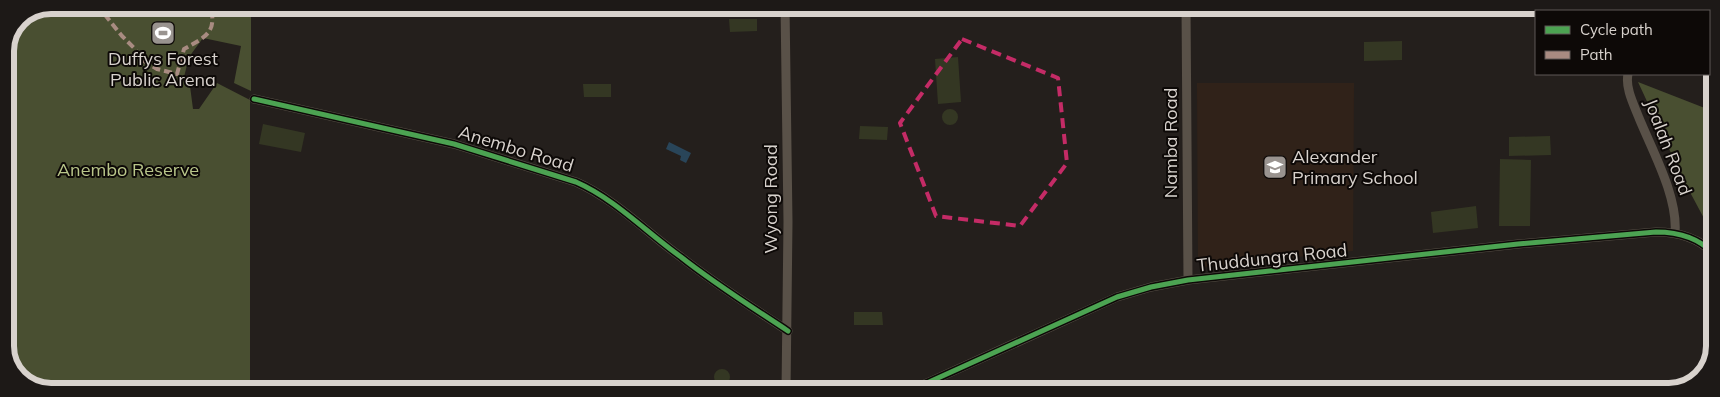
<svg xmlns="http://www.w3.org/2000/svg" width="1720" height="397" viewBox="0 0 1720 397" font-family="Mulish,sans-serif">
	<style>
		.built { fill: #302219 }
		.green { fill: #343723 }
		.forest { fill: #494f31 }
		.water { fill: #294559 }
		.lines { fill: none; stroke-linecap: round; stroke-linejoin: round }
		.minor { stroke: #595148; stroke-width: 9 }
		.quiet { stroke: #a88b81; stroke-width: 4; stroke-dasharray: 8 4; stroke-linecap: butt }
		.cycleway-casing { stroke: #0d0907; stroke-width: 8 }
		.cycleway { stroke: #4ca352; stroke-width: 5 }
		.marked { fill: none; stroke: #c42b66; stroke-width: 4; stroke-dasharray: 10 6; stroke-linejoin: round }
		.labels { text-anchor: middle; stroke-width: 4; stroke-linejoin: round; paint-order: stroke }
		.poi-label { font-size: 18px; fill: #d8d2cd; stroke: #0d0907 }
		.street-label { font-size: 18px; fill: #d8d2cd; stroke: #0d0907 }
		.park-label { font-size: 18px; fill: #b9c68a; stroke: #0d0907 }
		.rim { fill: none; stroke: #d8d2cd; stroke-width: 6 }
	</style>
	<rect width="100%" height="100%" fill="#241f1c"/>
	<path class="built" d="M1197 83H1354L1353 251 1204 267 1198 261Z"/>
	<path class="green" d="M729 19H757V31L730 32Z
		M1402 41V60L1364 61V42Z
		M958 57 961 102 938 104 935 59Z
		M583 84H611V97H584Z
		M942 117a8 8 0 1 1 16 0a8 8 0 1 1-16 0Z
		M263 124 305 133 301 152 259 144Z
		M860 126 888 127 887 140 859 139Z
		M1550 136 1551 155 1509 156V137Z
		M1500 159 1531 160 1530 226H1499Z
		M1476 206 1478 228 1433 233 1431 212Z
		M854 312H882L883 325H854Z
		M714 377a8 8 0 1 1 16 0a8 8 0 1 1-16 0Z
		M667 387H736V391H667Z
		M1389 387V392H1330Z"/>
	<path class="forest" d="M51 5H251V91L234 83 241 46 203 38 189 57 183 81 190 86 193 109H199L217 83 250 100V391H42L17 377 5 352V50L19 18Z
		M1638 82 1715 112 1714 237 1684 181Z"/>
	<path class="water" d="M669 142 691 153 686 163 680 160 681 156 666 149Z"/>
	<g class="lines">
		<path class="minor" d="M785 5 788 222 786 391
			M1186 6 1188 280
			M1636 11 1637 6
			M1628 74C1625 88 1634 105 1639 118 1653 152 1678 197 1675 233
			M254 99 454 144 576 182C615 199 646 232 681 257 715 284 752 307 788 331
			M907 392 1117 297 1151 287 1188 280 1518 244 1656 232C1678 232 1699 238 1714 254"/>
		<path class="quiet" d="M97 5 122 36 135 49 142 60 157 69 177 74 184 49C205 37 218 33 210 5"/>
		<g class="cycleway-casing">
			<path id="cycleway" d="M254 99 454 144 576 182C615 199 646 232 681 257 715 284 752 307 788 331
				M907 392 1117 297 1151 287 1188 280 1518 244 1656 232C1678 232 1699 238 1714 254"/>
		</g>
		<use href="#cycleway" class="cycleway"/>
	</g>
	<path class="marked" d="M962 39 1058 78 1067 163 1020 226 936 216 900 123Z"/>
	<defs>
		<g id="stadium-square" transform="scale(1.25)"><rect x="-9" y="-9" width="18" height="18" rx="4" fill="#99938f" stroke="#0d0907"/><path d="M0-5a6.5 5 0 1 0 0 10a6.5 5 0 1 0 0-10ZM-3.5-1.8h7v3.6h-7Z" fill="#fff"/></g>
		<g id="school-square" transform="scale(1.25)"><rect x="-9" y="-9" width="18" height="18" rx="4" fill="#99938f" stroke="#0d0907"/><path d="M0-5L7-2L0 1L-7-2ZM-4 1L0 2.5L4 1V4Q0 6-4 4Z" fill="#fff"/></g>
	</defs>
	<g fill-rule="evenodd">
		<use href="#stadium-square" x="163" y="33"/>
		<use href="#school-square" x="1275" y="167"/>
	</g>
	<g class="labels">
		<g class="poi-label">
			<text x="163" y="65">Duffys Forest<tspan x="163" dy="21">Public Arena</tspan></text>
			<text x="1292" y="163" text-anchor="start">Alexander<tspan x="1292" dy="21">Primary School</tspan></text>
		</g>
		<g class="street-label">
			<text transform="translate(1171 143) rotate(-90)" y="6">Namba Road</text>
			<text transform="translate(1668 147) rotate(69)" y="6">Joalah Road</text>
			<text transform="translate(516 149) rotate(17)" y="6">Anembo Road</text>
			<text transform="translate(771 199) rotate(-90)" y="6">Wyong Road</text>
			<text transform="translate(1272 258) rotate(-6)" y="6">Thuddungra Road</text>
		</g>
		<g class="park-label">
			<text x="128" y="176">Anembo Reserve</text>
		</g>
	</g>
	<path d="M0 0H1720V397H0ZM51 14H1669A37 37 0 0 1 1706 51V346A37 37 0 0 1 1669 383H51A37 37 0 0 1 14 346V51A37 37 0 0 1 51 14Z" fill="#1d1917" fill-rule="evenodd"/>
	<path class="rim" d="M51 14H1669A37 37 0 0 1 1706 51V346A37 37 0 0 1 1669 383H51A37 37 0 0 1 14 346V51A37 37 0 0 1 51 14Z"/>
	<rect x="1535" y="10" width="175" height="65" fill="#0d0907" stroke="#5e5956"/>
	<rect x="1545" y="26" width="25" height="8" fill="#4ca352" stroke="#5e5956"/>
	<text x="1580" y="35" font-size="15" fill="#d8d2cd">Cycle path</text>
	<rect x="1545" y="51" width="25" height="8" fill="#a88b81" stroke="#5e5956"/>
	<text x="1580" y="60" font-size="15" fill="#d8d2cd">Path</text>
</svg>
